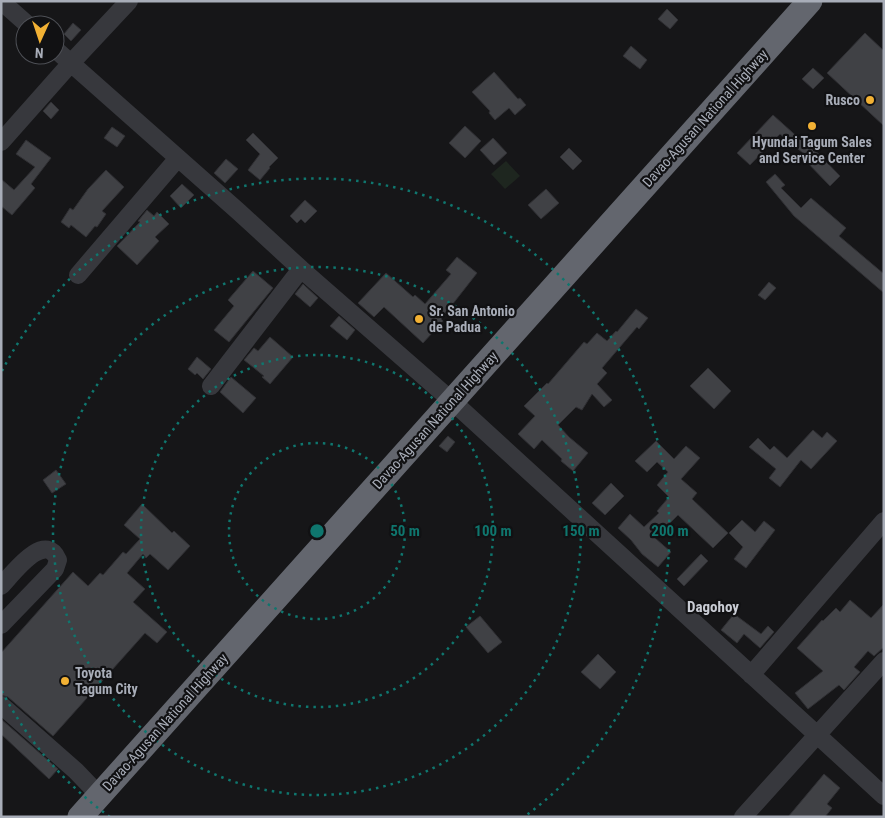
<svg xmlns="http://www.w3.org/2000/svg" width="885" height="818" viewBox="0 0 885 818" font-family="'Roboto Condensed',sans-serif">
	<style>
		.green { fill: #1e261f }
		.building { fill: #404145; stroke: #303034 }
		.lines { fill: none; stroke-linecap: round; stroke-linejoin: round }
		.minor { stroke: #37383d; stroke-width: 18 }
		.highway { stroke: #63666e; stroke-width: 25 }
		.ring { fill: none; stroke: #0f766e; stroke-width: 2.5; stroke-dasharray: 2.5 5 }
		.poi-dot { fill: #f2b134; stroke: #111113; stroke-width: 2 }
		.labels { text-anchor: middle; stroke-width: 4.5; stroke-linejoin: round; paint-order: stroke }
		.poi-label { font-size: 14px; font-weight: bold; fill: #a8adb8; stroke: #111113; text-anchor: start }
		.street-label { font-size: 14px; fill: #a8adb8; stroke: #111113 }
		.neighbourhood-label { font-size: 15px; font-weight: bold; fill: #c9ccd4; stroke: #111113 }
		.centre { fill: #0f766e; stroke: #111113; stroke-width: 2.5 }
		.ring-label { font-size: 15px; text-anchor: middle; font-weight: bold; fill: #0f766e; stroke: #111113; stroke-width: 4.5; stroke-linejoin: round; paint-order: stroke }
	</style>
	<rect width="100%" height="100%" fill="#161618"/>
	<path class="green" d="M506 161 520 176 505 189 491 174Z"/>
	<path class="building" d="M667 9 678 20 670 29 658 19Z
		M73 23 81 30 71 41 64 34Z
		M865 33 884 51V126L827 73Z
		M631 46 647 60 640 69 623 56Z
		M813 68 824 78 813 89 802 79Z
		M494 72 518 99 520 98 526 105 515 115 509 108 495 120 489 113 490 111 472 92Z
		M51 102 59 110 51 119 43 111Z
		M773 115 793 133 810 147 811 146 840 176 830 186 801 156 803 153 780 134 750 165 737 153Z
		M465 126 481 141 465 158 449 143Z
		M112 127 125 136 117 147 104 138Z
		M253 133 278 158 269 167 270 168 260 180 248 170 260 154 246 140Z
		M493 138 507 153 494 165 480 150Z
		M26 140 51 158 31 184 35 188 12 215 1 206V179L14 190 35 167 16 154Z
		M569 148 582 161 573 170 560 157Z
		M226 159 238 169 225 183 214 173Z
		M106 170 124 187 102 211 106 214 97 227 95 226 86 237 71 225 69 228 61 222 70 208 73 210 88 189Z
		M775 174 785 185 781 188 801 208 811 198 846 228 839 236 884 274V293L794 216 766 182Z
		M182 184 194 195 181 208 170 196Z
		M546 189 559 203 541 219 528 205Z
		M305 200 317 211 305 223 301 219 297 223 290 216Z
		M147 210 154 216 157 212 169 224 155 237 159 241 137 265 117 246 140 222 138 221Z
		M457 257 477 273 441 319 443 321 423 343 384 307 374 317 358 303 386 273 413 297 415 295 425 304 451 274 446 270Z
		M253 271 273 288 229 342 214 330 234 306 228 300Z
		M769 282 776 288 765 300 758 295Z
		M303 284 318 298 310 307 295 294Z
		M636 309 648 318 639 329 637 327 602 368 607 373 597 384 612 400 604 407 592 394 582 410 576 407 558 425 569 437 588 453 573 471 561 461 562 459 542 440 534 449 518 434 535 416 524 406 547 383 548 384 584 342 587 344 597 333 607 341 616 331 617 332Z
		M339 316 355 330 347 340 330 326Z
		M270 337 293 357 270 384 262 377 264 376 244 360 254 348 258 351Z
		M197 357 211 369 203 379 197 373 195 375 188 369Z
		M708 368 731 391 714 409 690 386Z
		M231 377 256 398 243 413 220 392Z
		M813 430 822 438 827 432 837 441 811 469 801 460 780 487 769 478 776 469 749 447 758 438 770 450 774 446 787 458Z
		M448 436 455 442 447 452 439 446Z
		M656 441 674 459 686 446 700 458 681 479 697 493 692 499 728 533 713 548 678 515 655 538 671 552 658 567 642 554 631 540 618 528 630 514 644 527 659 513 657 511 669 497 657 485 668 472 657 462 647 472 635 461Z
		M56 470 66 484 52 493 43 480Z
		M611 483 624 496 605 515 592 503Z
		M142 504 172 533 174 531 190 546 168 570 150 554 146 558 143 554 127 573 145 589 133 602 167 632 157 643 145 633 53 736 8 697 1 695V653L73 572 88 586 100 573 103 575 123 552 126 554 140 539 124 525Z
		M742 520 755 532 764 521 775 530 746 568 734 559 743 547 729 533Z
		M701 554 708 561 684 586 677 579Z
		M850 600 871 618 884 604V647L874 656 868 651 854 667 860 672 844 690 839 685 808 709 795 693 823 671 797 648 822 620 823 621 836 608 840 612Z
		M734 614 761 634 768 626 774 632 760 648 744 634 737 643 721 630Z
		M480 616 502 642 488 653 466 627Z
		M598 654 616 672 600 689 581 672Z
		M1 719 58 769 49 779 1 734Z
		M824 774 840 788 827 804 832 808 825 817H788Z"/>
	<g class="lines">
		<path class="minor" d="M1 1 28 25
			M55 49 239 212 301 269 452 401 884 796
			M1 142 71 63 129 1
			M78 275 178 158
			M211 386 301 269
			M1 586C12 575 45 529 58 560L55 569 1 625
			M751 675 884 521
			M1 705 76 771 99 795
			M743 817 884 661"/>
		<path class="highway" d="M80 817 810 1"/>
	</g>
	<g class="ring">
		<circle cx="317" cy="531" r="88"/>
		<circle cx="317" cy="531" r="176"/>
		<circle cx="317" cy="531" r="264"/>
		<path d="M110 817A353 353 0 0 1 2 691M2 371A353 353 0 1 1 524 817"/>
	</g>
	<g class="poi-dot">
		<circle cx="870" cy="100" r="5"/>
		<circle cx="812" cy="126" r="5"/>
		<circle cx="419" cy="319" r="5"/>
		<circle cx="65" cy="681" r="5"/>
	</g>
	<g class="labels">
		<g class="poi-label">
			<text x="860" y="105" text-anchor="end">Rusco</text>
			<text x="812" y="147" text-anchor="middle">Hyundai Tagum Sales<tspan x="812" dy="16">and Service Center</tspan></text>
			<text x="429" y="316">Sr. San Antonio<tspan x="429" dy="16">de Padua</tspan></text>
			<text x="75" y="678">Toyota<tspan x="75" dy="16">Tagum City</tspan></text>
		</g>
		<g class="street-label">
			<text transform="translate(705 118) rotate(-48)" y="5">Davao-Agusan National Highway</text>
			<text transform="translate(435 420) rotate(-48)" y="5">Davao-Agusan National Highway</text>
			<text transform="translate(165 722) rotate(-48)" y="5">Davao-Agusan National Highway</text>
		</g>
		<g class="neighbourhood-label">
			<text x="713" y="612">Dagohoy</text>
		</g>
	</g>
	<circle cx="317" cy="531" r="8" class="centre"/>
	<g class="ring-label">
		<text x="405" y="536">50 m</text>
		<text x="493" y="536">100 m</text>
		<text x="581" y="536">150 m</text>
		<text x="670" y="536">200 m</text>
	</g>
	<rect width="885" height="818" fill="none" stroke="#a8adb8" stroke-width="5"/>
	<g transform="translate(40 40) rotate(183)"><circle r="24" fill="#111113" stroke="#4d4f55"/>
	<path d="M0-4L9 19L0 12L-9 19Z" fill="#f2b134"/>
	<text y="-8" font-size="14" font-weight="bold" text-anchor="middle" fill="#a8adb8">N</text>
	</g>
</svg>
